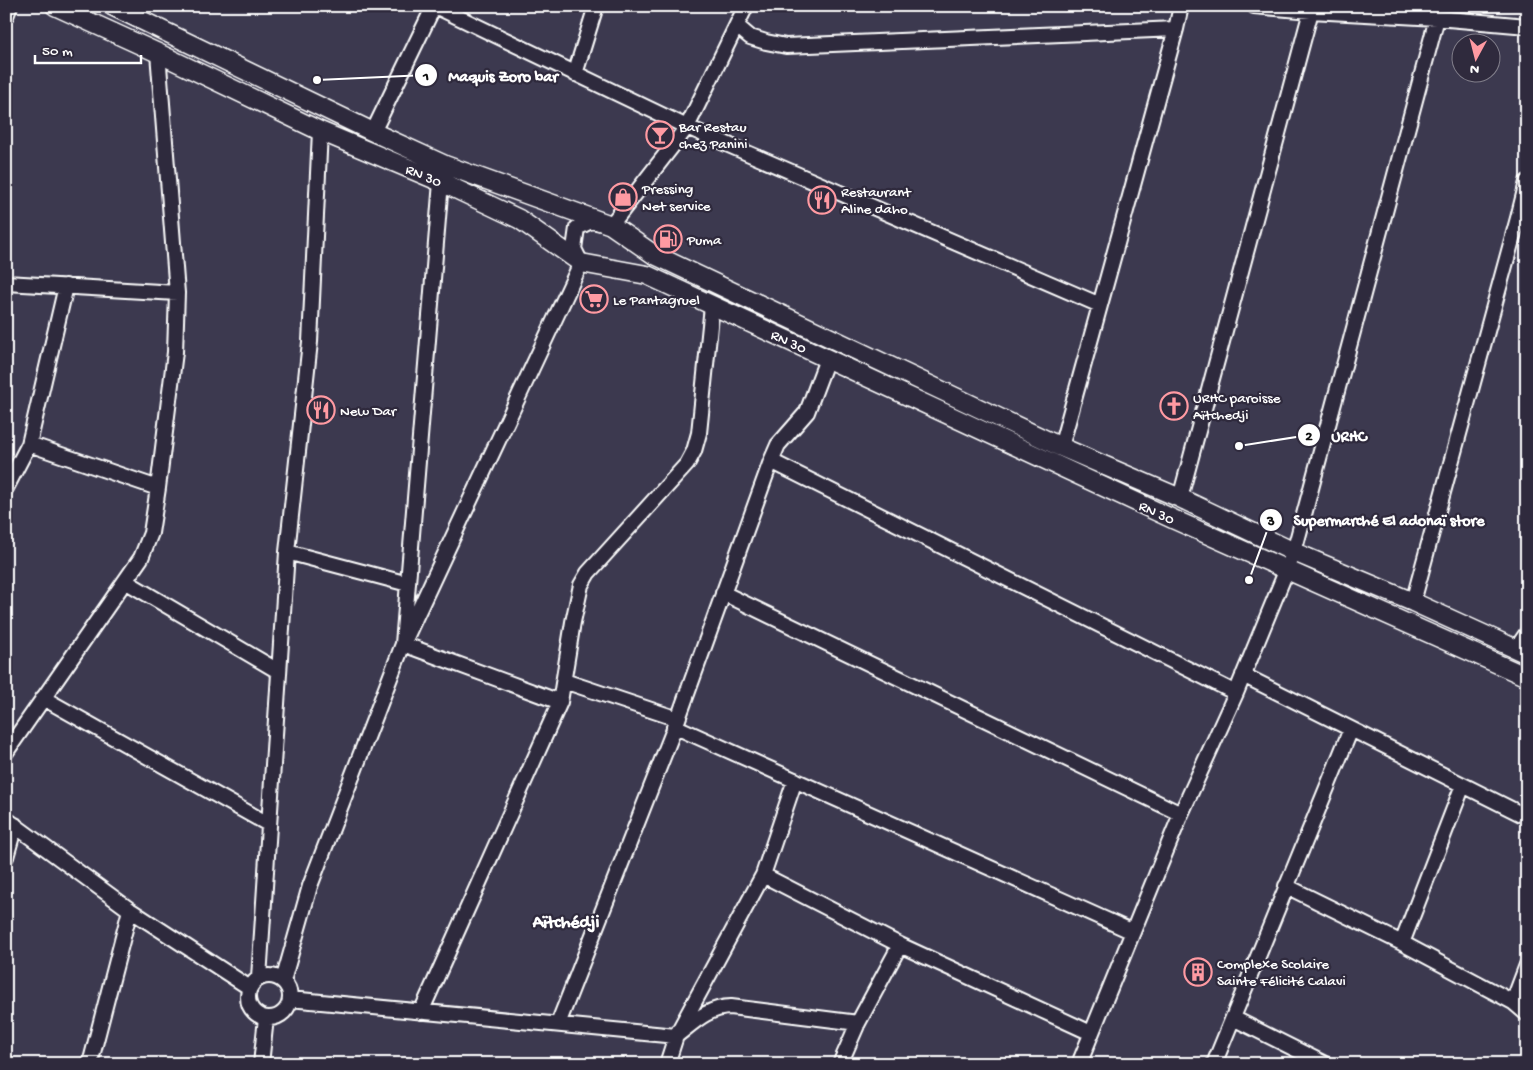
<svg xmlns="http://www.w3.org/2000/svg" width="1533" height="1070" viewBox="0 0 1533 1070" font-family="'Gochi Hand',sans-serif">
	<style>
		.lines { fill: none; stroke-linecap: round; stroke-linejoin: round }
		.minor-casing { stroke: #fff; stroke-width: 18 }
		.major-casing { stroke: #fff; stroke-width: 21 }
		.minor { stroke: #2f2a3d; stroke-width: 14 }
		.major { stroke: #2f2a3d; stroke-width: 18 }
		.labels { text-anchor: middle; stroke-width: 4.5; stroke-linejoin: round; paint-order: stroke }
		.poi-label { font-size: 15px; fill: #fff; stroke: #2f2a3d; text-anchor: start }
		.street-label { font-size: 15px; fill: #fff; stroke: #2f2a3d }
		.quarter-label { font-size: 18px; font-weight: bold; fill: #fff; stroke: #2f2a3d }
		.leader { fill: none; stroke: #fff; stroke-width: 2 }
		.callout-dot { fill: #fff; stroke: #2f2a3d; stroke-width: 2 }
		.mark-label { font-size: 15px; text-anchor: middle; font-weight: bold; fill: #111 }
		.callout-label { font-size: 16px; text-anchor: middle; font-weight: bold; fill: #fff; stroke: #2f2a3d; stroke-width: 4.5; stroke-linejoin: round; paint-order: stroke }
	</style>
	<rect width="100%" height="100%" fill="#3c394f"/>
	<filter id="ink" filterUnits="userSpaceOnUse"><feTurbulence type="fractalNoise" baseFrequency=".02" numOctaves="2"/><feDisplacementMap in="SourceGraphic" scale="10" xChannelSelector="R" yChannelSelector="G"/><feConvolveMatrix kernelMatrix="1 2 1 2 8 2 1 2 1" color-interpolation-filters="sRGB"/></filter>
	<g filter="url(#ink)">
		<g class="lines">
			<g class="minor-casing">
				<path id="minor" d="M435 6 687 127 1100 305
					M1254 6 1311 11 1437 18 1527 26
					M6 16 10 6
					M737 26 750 37 766 42 786 46 1176 29
					M575 74 596 6
					M373 132 434 6
					M441 182 403 644 560 702
					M6 283 177 293
					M29 444 158 488
					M1061 447 1176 29 1181 6
					M771 461 1236 693
					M6 488 29 444 66 286
					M1180 498 1311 11
					M287 552 408 584
					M125 581 278 671
					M723 593 1181 814
					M1413 602 1518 218 1527 182
					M1516 649 1527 633
					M1243 675 1527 817
					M564 681 678 719
					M43 698 268 824
					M674 726 1133 932
					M6 752 141 558 151 533 158 488 175 352 177 293 158 53
					M6 819 130 910 250 988
					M6 857 15 825
					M763 875 900 945 1091 1033
					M1286 886 1402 943 1513 1002 1527 1014
					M1402 943 1463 785
					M248 997a21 21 0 1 1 42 0a21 21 0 1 1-42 0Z
					M259 978 287 552 310 342 320 131
					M283 981 310 886 403 644 581 263 574 249 577 228 591 221 611 225 687 127 746 6
					M290 999 676 1036C693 1023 708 1007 731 1007L858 1023
					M1513 1002 1527 965
					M421 1012 560 702 573 622 581 585 588 573 687 464 694 451 699 433 712 306
					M1233 1018 1325 1064
					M558 1024 678 719 771 461 778 445 807 412 827 359
					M90 1064 130 910
					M261 1064 266 1018
					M667 1064 676 1036 763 875 795 780
					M840 1064 858 1023 900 945
					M1079 1064 1181 814 1236 693 1294 552 1437 18
					M1214 1064 1351 729"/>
			</g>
			<g class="major-casing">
				<path id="major" d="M55 6 158 53 320 131 441 182 519 219 581 263 647 275 1175 520 1527 677
					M112 6 373 132 445 165 611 225 653 254 1061 447 1180 498 1294 552 1413 602 1527 654"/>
			</g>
			<use href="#minor" class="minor"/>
			<use href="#major" class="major"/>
		</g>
	</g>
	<defs>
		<g id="bar-ring" transform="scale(1.4375)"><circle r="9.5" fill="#2f2a3d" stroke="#ff9aa2" stroke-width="1.5"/><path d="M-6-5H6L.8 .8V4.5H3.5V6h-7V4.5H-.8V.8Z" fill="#ff9aa2"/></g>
		<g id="shop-ring" transform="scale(1.4375)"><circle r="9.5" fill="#2f2a3d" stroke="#ff9aa2" stroke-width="1.5"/><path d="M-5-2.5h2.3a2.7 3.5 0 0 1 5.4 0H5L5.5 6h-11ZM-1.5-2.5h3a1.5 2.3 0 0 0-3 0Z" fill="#ff9aa2"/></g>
		<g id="restaurant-ring" transform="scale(1.4375)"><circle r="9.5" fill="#2f2a3d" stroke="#ff9aa2" stroke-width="1.5"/><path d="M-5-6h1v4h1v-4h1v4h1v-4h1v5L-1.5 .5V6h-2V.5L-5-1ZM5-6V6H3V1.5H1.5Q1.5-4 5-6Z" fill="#ff9aa2"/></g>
		<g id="fuel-ring" transform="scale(1.4375)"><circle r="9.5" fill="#2f2a3d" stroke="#ff9aa2" stroke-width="1.5"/><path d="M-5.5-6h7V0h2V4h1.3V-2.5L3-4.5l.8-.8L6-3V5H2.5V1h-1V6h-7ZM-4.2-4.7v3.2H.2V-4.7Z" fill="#ff9aa2"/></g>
		<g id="supermarket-ring" transform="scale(1.4375)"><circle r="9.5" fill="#2f2a3d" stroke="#ff9aa2" stroke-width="1.5"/><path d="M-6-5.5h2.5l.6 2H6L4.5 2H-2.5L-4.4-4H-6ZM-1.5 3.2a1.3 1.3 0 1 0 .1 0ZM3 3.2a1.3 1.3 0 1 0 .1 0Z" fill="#ff9aa2"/></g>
		<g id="church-ring" transform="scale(1.4375)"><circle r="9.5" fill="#2f2a3d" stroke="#ff9aa2" stroke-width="1.5"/><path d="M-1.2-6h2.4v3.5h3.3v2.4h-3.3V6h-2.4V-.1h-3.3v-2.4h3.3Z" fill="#ff9aa2"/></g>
		<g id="building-ring" transform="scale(1.4375)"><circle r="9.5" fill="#2f2a3d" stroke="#ff9aa2" stroke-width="1.5"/><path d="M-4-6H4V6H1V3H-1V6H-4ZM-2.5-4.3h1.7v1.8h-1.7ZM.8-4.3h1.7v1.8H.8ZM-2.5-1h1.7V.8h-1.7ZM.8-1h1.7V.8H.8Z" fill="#ff9aa2"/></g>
	</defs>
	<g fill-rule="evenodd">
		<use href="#bar-ring" x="660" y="135"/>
		<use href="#shop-ring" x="623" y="197"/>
		<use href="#restaurant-ring" x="822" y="200"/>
		<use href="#fuel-ring" x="668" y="239"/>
		<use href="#supermarket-ring" x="594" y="299"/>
		<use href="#church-ring" x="1174" y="406"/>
		<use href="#restaurant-ring" x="321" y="410"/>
		<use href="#building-ring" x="1198" y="972"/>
	</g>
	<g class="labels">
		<g class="poi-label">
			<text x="679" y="131">Bar Restau<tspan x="679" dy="17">chez Panini</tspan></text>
			<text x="642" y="193">Pressing<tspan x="642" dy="17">Net service</tspan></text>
			<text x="841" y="196">Restaurant<tspan x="841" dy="17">Aline daho</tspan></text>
			<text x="687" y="244">Puma</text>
			<text x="613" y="304">Le Pantagruel</text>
			<text x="1193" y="402">URHC paroisse<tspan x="1193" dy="17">Aïtchedji</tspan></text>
			<text x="340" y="415">New Dar</text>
			<text x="1217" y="968">Complexe Scolaire<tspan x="1217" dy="17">Sainte Félicité Calavi</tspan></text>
		</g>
		<g class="street-label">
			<text transform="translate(424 175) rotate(23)" y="5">RN 30</text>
			<text transform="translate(789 341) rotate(25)" y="5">RN 30</text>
			<text transform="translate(1157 512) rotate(25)" y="5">RN 30</text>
		</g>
		<g class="quarter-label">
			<text x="566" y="927">Aïtchédji</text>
		</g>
	</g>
	<path class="leader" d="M317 80L426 75M1239 446L1309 435M1249 580L1271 520"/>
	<g class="callout-dot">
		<circle cx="317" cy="80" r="5"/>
		<circle cx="1239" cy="446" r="5"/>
		<circle cx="1249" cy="580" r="5"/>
		<circle cx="426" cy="75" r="12"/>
		<circle cx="1309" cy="435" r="12"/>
		<circle cx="1271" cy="520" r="12"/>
	</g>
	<g class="mark-label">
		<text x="426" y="80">1</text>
		<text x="1309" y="440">2</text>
		<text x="1271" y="525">3</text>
	</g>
	<g class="callout-label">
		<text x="503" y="81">Maquis Zoro bar</text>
		<text x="1349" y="441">URHC</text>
		<text x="1389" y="525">Supermarché El adonaï store</text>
	</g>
	<rect width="1533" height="1070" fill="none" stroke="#2f2a3d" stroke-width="25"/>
	<rect x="12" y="12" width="1508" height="1045" fill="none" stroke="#fff" stroke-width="2" filter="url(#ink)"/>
	<g transform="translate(1476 58) rotate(187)"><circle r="24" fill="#2f2a3d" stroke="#827f8b"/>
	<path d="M0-4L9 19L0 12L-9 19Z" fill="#ff9aa2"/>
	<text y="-8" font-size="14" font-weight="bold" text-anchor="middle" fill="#ffffff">N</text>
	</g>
	<path d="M35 55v8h106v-8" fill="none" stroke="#ffffff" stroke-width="2.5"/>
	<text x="42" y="55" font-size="15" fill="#ffffff" stroke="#2f2a3d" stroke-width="4" paint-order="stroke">50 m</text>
</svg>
